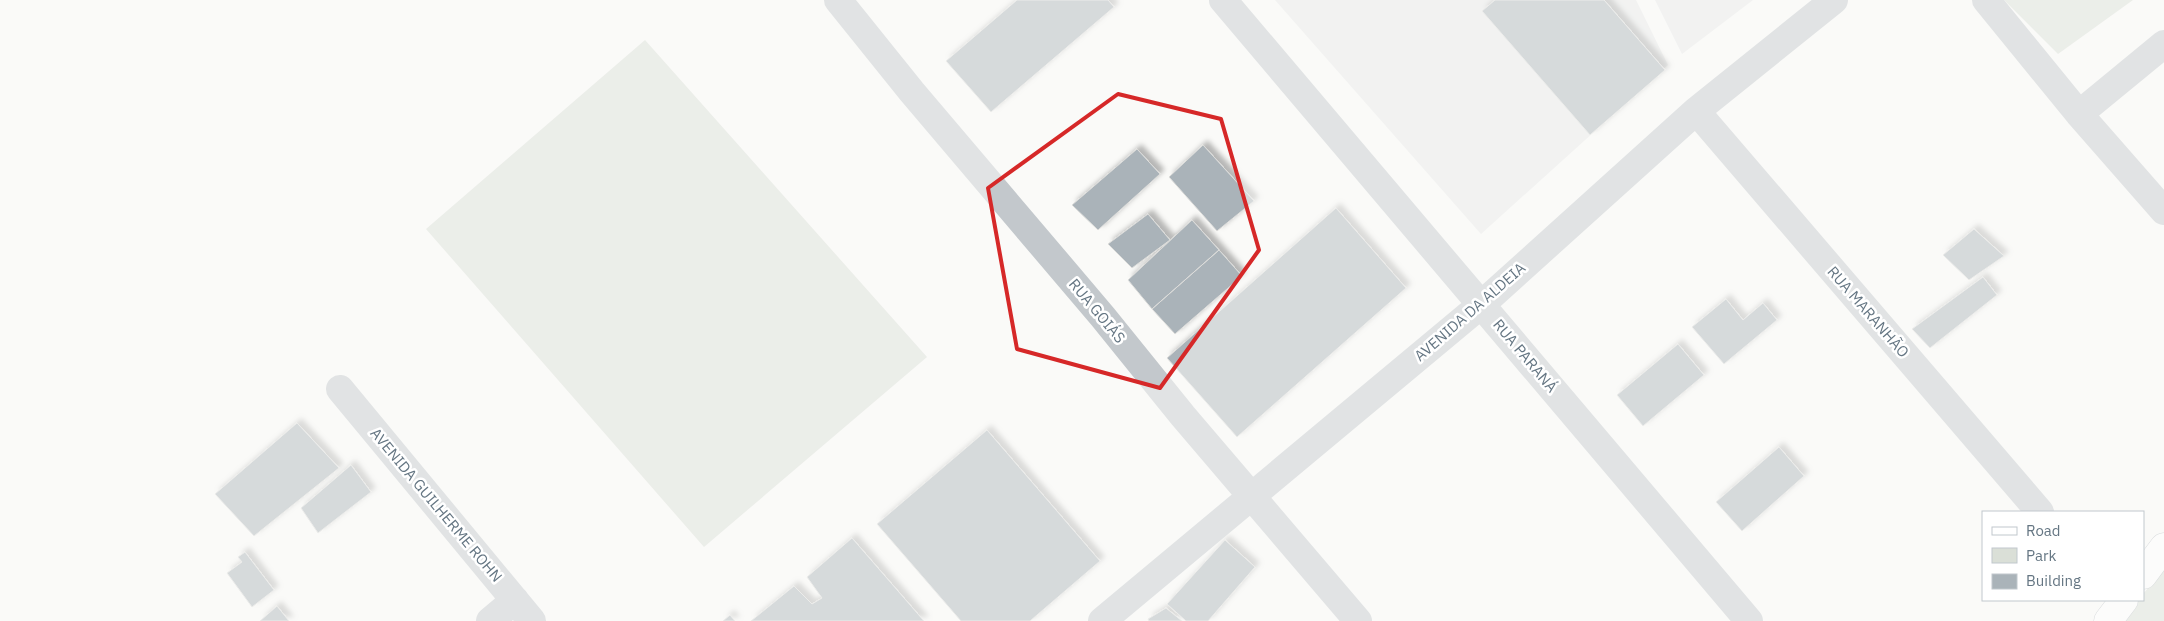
<svg xmlns="http://www.w3.org/2000/svg" width="2164" height="621" viewBox="0 0 2164 621" font-family="'IBM Plex Sans',sans-serif">
	<style>
		.built { fill: #e8e9e9 }
		.green { fill: #dadfd7 }
		.building { fill: #aab3b9; stroke: #dcdcda; filter: url(#shadow) }
		.lines { fill: none; stroke-linecap: round; stroke-linejoin: round }
		.secondary-casing { stroke: #b3babf; stroke-width: 29 }
		.street { stroke: #c3c8cc; stroke-width: 28 }
		.secondary { stroke: #fff; stroke-width: 28 }
		.marked { fill: none; stroke: #d62828; stroke-width: 4; stroke-linejoin: round }
		.labels { text-anchor: middle; stroke-width: 5; stroke-linejoin: round; paint-order: stroke }
		.street-label { font-size: 15px; fill: #657683; stroke: #fff }
	</style>
	<defs>
		<filter id="shadow"><feDropShadow dx="4.5" dy="-4.5" stdDeviation="2.5" flood-color="#0004"/></filter>
	</defs>
	<rect width="100%" height="100%" fill="#fafaf8"/>
	<path class="built" d="M1275 0H1636L1668 65 1481 234Z
		M1655 0H1753L1682 54Z"/>
	<path class="green" d="M2004 0H2133L2058 54Z
		M645 40 927 357 704 547 426 229Z
		M2164 569V621H2121L2138 600H2143V594Z"/>
	<path class="building" d="M1017 0H1108L1114 7 991 112 946 61Z
		M1495 0H1604L1665 70 1590 135 1482 11Z
		M1203 145 1254 201 1217 231 1169 177Z
		M1137 149 1160 174 1098 230 1072 205Z
		M1336 208 1406 288 1237 437 1167 358Z
		M1148 214 1170 240 1132 268 1108 244Z
		M1192 220 1219 250 1152 309 1128 280Z
		M1974 229 2004 256 1969 280 1943 255Z
		M1219 250 1242 276 1175 334 1152 309Z
		M1983 277 1997 295 1930 348 1912 329Z
		M1726 299 1743 320 1763 303 1777 320 1724 364 1692 327Z
		M1678 344 1704 375 1643 426 1617 395Z
		M297 423 339 468 254 536 215 494Z
		M987 430 1100 561 1030 621H961L877 524Z
		M1779 447 1804 476 1742 531 1716 502Z
		M351 465 371 492 318 533 301 508Z
		M852 538 924 621H751L794 586 812 604 822 598 807 577Z
		M1225 540 1255 567 1208 621H1186L1167 604Z
		M245 552 274 590 252 607 227 573 242 562 238 557Z
		M277 606 289 621H260Z
		M1166 608 1182 621H1149L1148 619Z
		M730 615 735 621H723Z"/>
	<g class="lines">
		<g class="secondary-casing">
			<path id="secondary" d="M2143 575 2164 547
				M2108 621 2124 600"/>
		</g>
		<path class="street" d="M838 0 912 92 1103 317 1183 416 1358 621
			M1223 0 1749 621
			M1986 0 2079 114 2164 211
			M1696 111 2040 512
			M2079 114 2164 44
			M340 389 532 621
			M490 621 515 600
			M1102 621 1482 304 1696 111 1834 0"/>
		<use href="#secondary" class="secondary"/>
	</g>
	<path d="M0 0H2164V621H0ZM1118 94 1221 119 1259 250 1160 388 1017 349 988 188Z" fill="#fafaf8" fill-opacity=".55" fill-rule="evenodd"/>
	<path class="marked" d="M1118 94 1221 119 1259 250 1160 388 1017 349 988 188Z"/>
	<g class="labels">
		<g class="street-label">
			<text transform="translate(1097 311) rotate(50)" y="5">RUA GOIÁS</text>
			<text transform="translate(1470 312) rotate(-41)" y="5">AVENIDA DA ALDEIA</text>
			<text transform="translate(1868 312) rotate(49)" y="5">RUA MARANHÃO</text>
			<text transform="translate(1525 356) rotate(50)" y="5">RUA PARANÁ</text>
			<text transform="translate(436 505) rotate(50)" y="5">AVENIDA GUILHERME ROHN</text>
		</g>
	</g>
	<rect x="1982" y="511" width="162" height="90" fill="#ffffff" stroke="#c1c8cd"/>
	<rect x="1992" y="527" width="25" height="8" fill="#ffffff" stroke="#c1c8cd"/>
	<text x="2026" y="536" font-size="15" fill="#657683">Road</text>
	<rect x="1992" y="548" width="25" height="15" fill="#dadfd7" stroke="#c1c8cd"/>
	<text x="2026" y="561" font-size="15" fill="#657683">Park</text>
	<rect x="1992" y="574" width="25" height="15" fill="#aab3b9" stroke="#c1c8cd"/>
	<text x="2026" y="586" font-size="15" fill="#657683">Building</text>
</svg>
